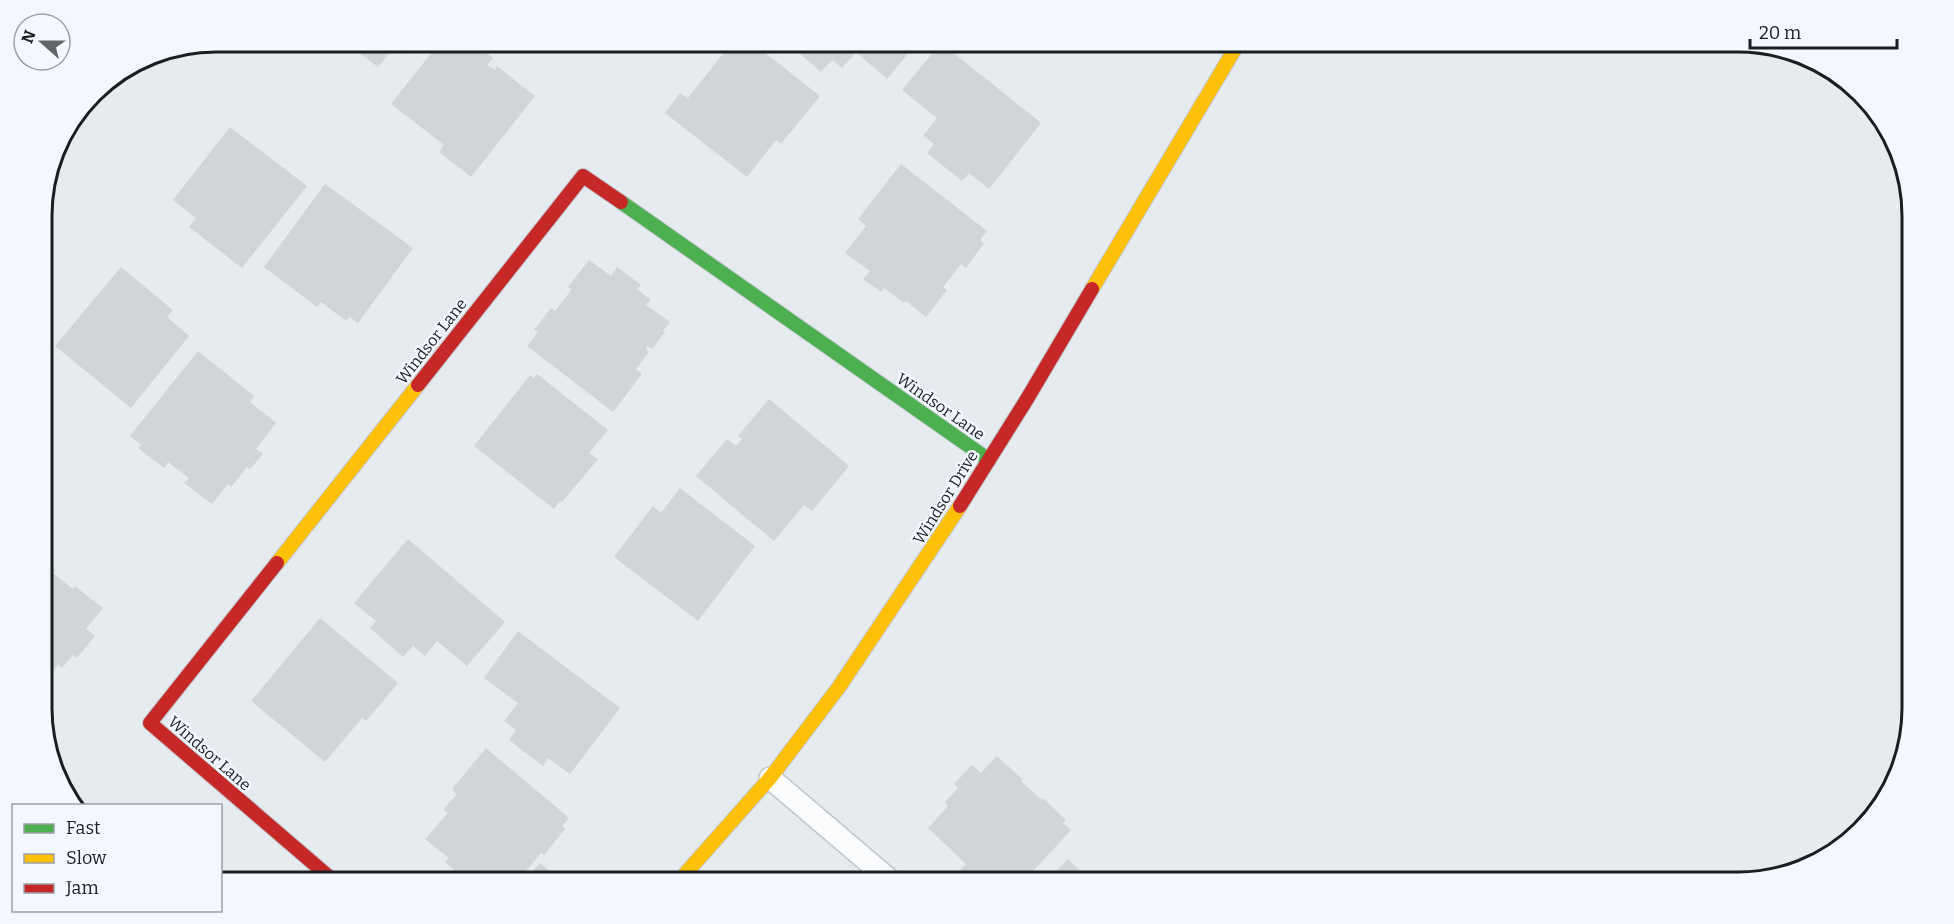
<svg xmlns="http://www.w3.org/2000/svg" width="1954" height="924" viewBox="0 0 1954 924" font-family="Bitter,serif">
	<style>
		.building { fill: #d1d4d8 }
		.lines { fill: none; stroke-linecap: round; stroke-linejoin: round }
		.lane-casing { stroke: #c2c6ca; stroke-width: 24 }
		.fast-casing { stroke: #c2c6ca; stroke-width: 16 }
		.slow-casing { stroke: #c2c6ca; stroke-width: 16 }
		.jam-casing { stroke: #c2c6ca; stroke-width: 16 }
		.lane { stroke: #fbfcfd; stroke-width: 21 }
		.fast { stroke: #4caf50; stroke-width: 14 }
		.slow { stroke: #ffc107; stroke-width: 14 }
		.jam { stroke: #c62828; stroke-width: 14 }
		.labels { text-anchor: middle; stroke-width: 5; stroke-linejoin: round; paint-order: stroke }
		.street-label { font-size: 16px; fill: #1b1e21; stroke: #f2f8fe }
		.rim { fill: none; stroke: #1b1e21; stroke-width: 3 }
	</style>
	<rect width="100%" height="100%" fill="#e6ebf0"/>
	<path class="building" d="M344 42H411L402 54 394 47 378 67Z
		M440 42H472L493 58 487 65 495 70 497 66 535 96 471 177 439 152 444 145 391 104Z
		M732 42H751L820 96 781 144 776 140 747 177 665 113 680 93 688 98Z
		M791 42H918L887 79 856 52 842 68 832 60 821 72 789 44Z
		M941 43 1041 123 989 189 969 173 962 181 927 153 934 144 923 136 937 118 902 90Z
		M230 127 307 186 242 268 189 227 196 218 173 200Z
		M901 164 987 231 980 240 984 243 966 268 961 264 943 287 947 290 926 317 906 301 904 303 884 288 881 292 863 279 870 271 845 253 866 226 858 219Z
		M325 184 413 248 358 323 350 317 346 321 321 302 317 307 264 267Z
		M589 260 611 276 617 267 641 285 637 289 651 300 646 305 670 322 663 331 665 332 652 349 648 346 646 349 649 352 636 369 642 374 613 412 527 346 538 332 534 330 551 308 555 311 572 289 568 287Z
		M121 267 173 310 167 317 189 336 131 408 55 346Z
		M198 351 254 396 250 402 276 423 256 449 263 454 250 469 247 467 231 487 228 484 212 504 184 483 189 478 168 462 164 468 138 448 141 445 130 436Z
		M537 374 608 430 589 453 598 459 562 502 560 501 554 509 474 446 530 375 534 378Z
		M769 399 849 466 812 511 804 505 774 541 696 476 727 439 736 446 742 439 738 436Z
		M680 488 755 546 698 621 614 557 653 506 661 513Z
		M408 539 505 622 467 666 437 641 425 656 413 646 403 657 370 628 376 621 354 603Z
		M43 560 55 570 53 573 73 589 75 586 103 608 86 629 95 636 77 658 73 655 62 668 58 665 43 683Z
		M320 618 398 683 366 721 362 718 325 762 251 701Z
		M518 631 620 708 570 774 548 758 543 766 509 740 516 730 504 721 518 703 484 678Z
		M486 748 569 818 562 826 565 829 544 855 541 853 525 872 529 875 540 863 556 876 551 882H463L456 876 458 873 445 862 449 858 425 839 448 813 443 810 457 794 452 789Z
		M997 756 1023 780 1021 781 1042 800 1043 798 1066 820 1063 823 1071 830 1023 882H970L959 871 966 864 928 828 948 806 945 802 958 788 954 784 972 765 981 773Z
		M1068 859 1092 882H1046Z"/>
	<g class="lines">
		<g class="lane-casing">
			<path id="lane" d="M770 778 892 882"/>
		</g>
		<g class="fast-casing">
			<path id="fast" d="M621 202 989 460"/>
		</g>
		<g class="slow-casing">
			<path id="slow" d="M1092 289 1239 42
				M277 563 418 385
				M678 882 770 778 839 687 960 506"/>
		</g>
		<g class="jam-casing">
			<path id="jam" d="M418 385 583 176 621 202
				M960 506 1027 399 1092 289
				M277 563 150 723 335 882"/>
		</g>
		<use href="#lane" class="lane"/>
		<use href="#fast" class="fast"/>
		<use href="#slow" class="slow"/>
		<use href="#jam" class="jam"/>
	</g>
	<g class="labels">
		<g class="street-label">
			<text transform="translate(431 341) rotate(-52)" y="6">Windsor Lane</text>
			<text transform="translate(941 406) rotate(35)" y="6">Windsor Lane</text>
			<text transform="translate(945 497) rotate(-58)" y="6">Windsor Drive</text>
			<text transform="translate(210 753) rotate(41)" y="6">Windsor Lane</text>
		</g>
	</g>
	<path d="M0 0H1954V924H0ZM216 52H1738A164 164 0 0 1 1902 216V708A164 164 0 0 1 1738 872H216A164 164 0 0 1 52 708V216A164 164 0 0 1 216 52Z" fill="#f2f8fe" fill-rule="evenodd"/>
	<path class="rim" d="M216 52H1738A164 164 0 0 1 1902 216V708A164 164 0 0 1 1738 872H216A164 164 0 0 1 52 708V216A164 164 0 0 1 216 52Z"/>
	<rect x="12" y="804" width="210" height="108" fill="#f2f8fe" stroke="#9ca1a6" stroke-width="1.5"/>
	<rect x="24" y="824" width="30" height="9" fill="#4caf50" stroke="#9ca1a6" stroke-width="1.5"/>
	<text x="66" y="834" font-size="18" fill="#1b1e21">Fast</text>
	<rect x="24" y="854" width="30" height="9" fill="#ffc107" stroke="#9ca1a6" stroke-width="1.5"/>
	<text x="66" y="864" font-size="18" fill="#1b1e21">Slow</text>
	<rect x="24" y="884" width="30" height="9" fill="#c62828" stroke="#9ca1a6" stroke-width="1.5"/>
	<text x="66" y="894" font-size="18" fill="#1b1e21">Jam</text>
	<g transform="translate(42 42) rotate(291)"><circle r="28" fill="#f2f8fe" stroke="#9ca1a6" stroke-width="1.5"/>
	<path d="M0-4.5L10 22L0 15L-10 22Z" fill="#626669"/>
	<text y="-9" font-size="16" font-weight="bold" text-anchor="middle" fill="#1b1e21">N</text>
	</g>
	<path d="M1750 39v9h147v-9" fill="none" stroke="#1b1e21" stroke-width="3"/>
	<text x="1759" y="39" font-size="18" fill="#1b1e21" stroke="#f2f8fe" stroke-width="4.5" paint-order="stroke">20 m</text>
</svg>
